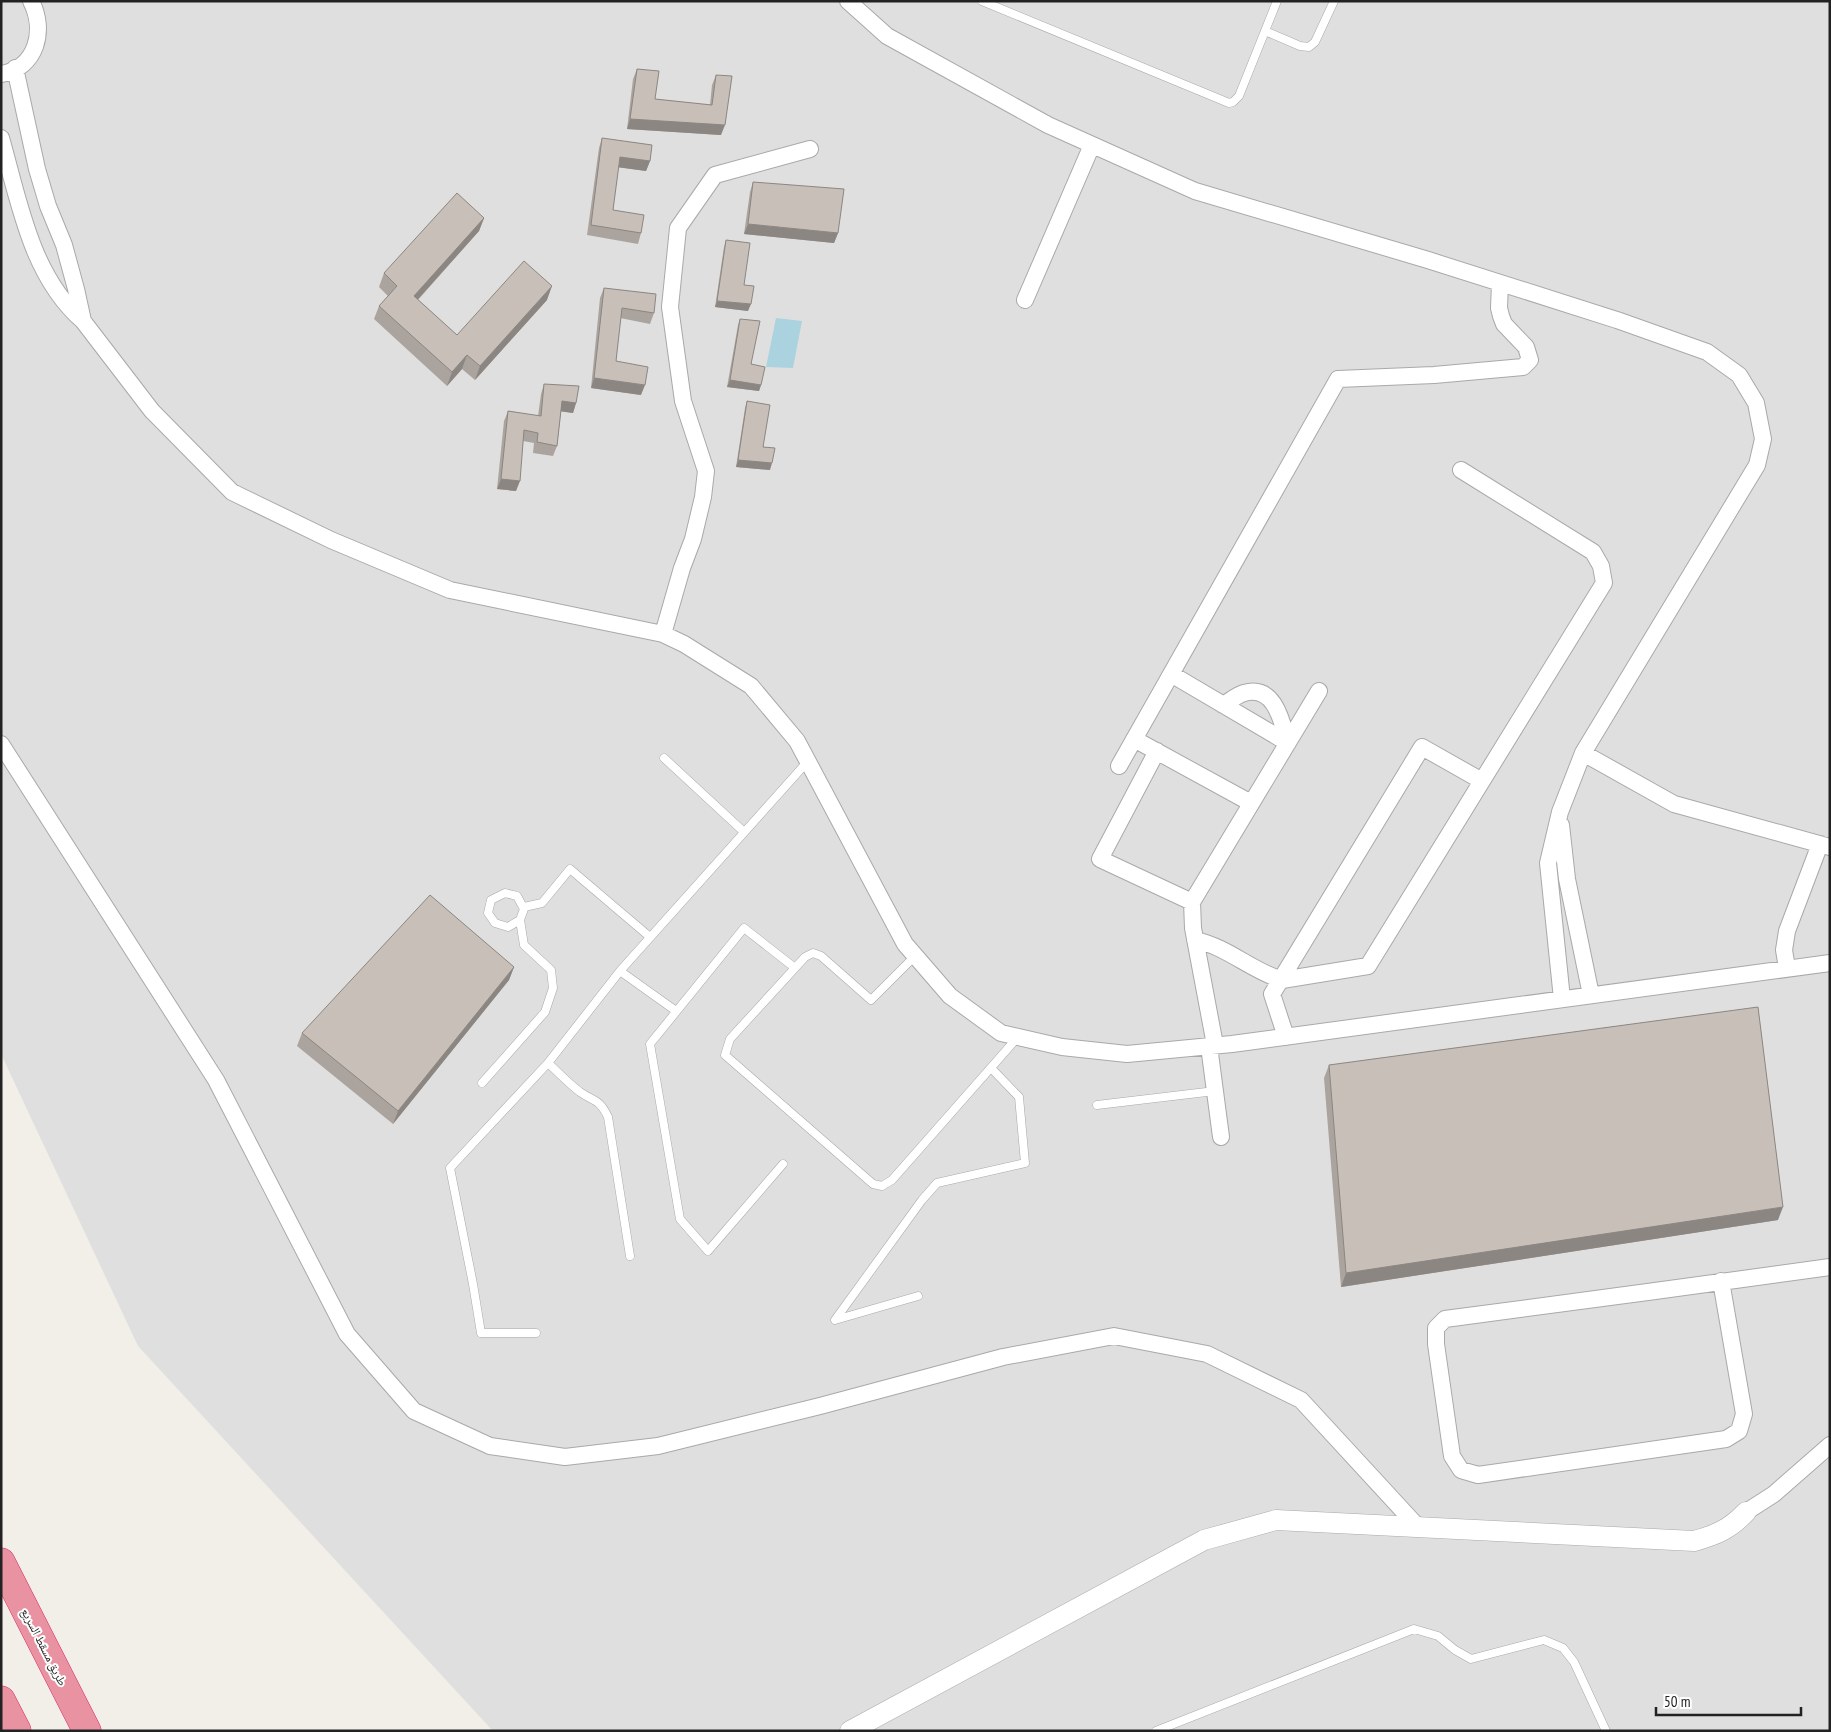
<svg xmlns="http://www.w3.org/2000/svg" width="1831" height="1732" viewBox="0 0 1831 1732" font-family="'PT Sans Narrow','Noto Naskh Arabic',sans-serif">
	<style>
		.residential { fill: #e0dfdf }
		.water { fill: #aad3df }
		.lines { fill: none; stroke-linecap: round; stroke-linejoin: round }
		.service-casing { stroke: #a9a9a9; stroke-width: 9 }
		.minor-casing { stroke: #a9a9a9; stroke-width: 18 }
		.tertiary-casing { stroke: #a9a9a9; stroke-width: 21 }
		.motorway-casing { stroke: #dc2a67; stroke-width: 29 }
		.service { stroke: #fff; stroke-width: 8 }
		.minor { stroke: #fff; stroke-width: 16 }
		.tertiary { stroke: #fff; stroke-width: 20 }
		.motorway { stroke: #e892a2; stroke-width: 28 }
		.wall { fill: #aba49e }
		.shaded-wall { fill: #8b8681 }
		.building { fill: #c7bfb8; stroke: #8b8681 }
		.labels { text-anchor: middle; stroke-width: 4; stroke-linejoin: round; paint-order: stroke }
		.street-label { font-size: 12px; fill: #222; stroke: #fff }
	</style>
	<rect width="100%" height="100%" fill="#f2efe9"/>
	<path class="residential" d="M1 1H1830V1731H493L138 1346 1 1054Z"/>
	<path class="water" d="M776 318 802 321 793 368 766 367Z"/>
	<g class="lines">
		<g class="service-casing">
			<path id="service" d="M982 1 1229 103 1233 102 1239 96 1277 1
				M1265 31 1300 46 1309 47 1315 42 1334 1
				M664 758 744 832
				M505 893 517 896 524 909 520 920 508 927 495 923 488 913 491 900Z
				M524 907 542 903 570 869 650 937
				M915 956 871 1000 821 956 813 953 805 957 730 1039 725 1055 873 1184 882 1186 892 1180 1018 1037
				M620 971 676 1011
				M548 1063C558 1072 568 1083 580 1092 594 1102 599 1098 608 1117L630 1256
				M482 1083 545 1012 553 988 551 970 524 945 520 920
				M1097 1105 1215 1091
				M783 1164 708 1251 680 1219 650 1044 744 928 795 968
				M918 1296 835 1320 922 1200 937 1183 1025 1163 1019 1097 991 1068
				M536 1333H481L473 1284 450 1168 548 1063 620 971 808 761
				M1156 1731 1414 1629 1438 1636 1455 1650 1471 1659 1544 1640 1563 1648 1574 1662 1606 1731"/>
		</g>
		<g class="minor-casing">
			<path id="minor" d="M848 1 887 36 1048 125 1195 191 1428 260 1617 320 1707 352 1739 375 1756 403 1763 439 1757 465 1583 753 1560 812 1548 863 1562 999
				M15 68 37 169 48 206 64 245 76 289 83 321
				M1 74C37 68 46 30 31 1
				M1 138C19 201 31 276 83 321L152 411 232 492 331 540 450 590 663 634 684 644 751 686 797 741 905 944 950 996 1001 1033 1062 1047 1127 1054 1232 1044 1830 963
				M1025 300 1092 145
				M663 634 682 568 693 539 703 497 706 471 683 401 670 307 678 228 715 175 810 149
				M1171 674 1288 743C1282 722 1275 684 1244 693 1237 695 1230 701 1223 705
				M1134 739 1251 803
				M1 744 216 1080 347 1334 414 1411 490 1446 565 1457 658 1446 820 1406 1003 1357 1114 1336 1207 1354 1301 1400 1418 1527
				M1157 751 1100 859 1192 902
				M1583 753 1674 804 1830 847
				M1119 766 1338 379 1434 375 1523 367 1530 360 1526 347 1504 324 1501 316 1499 308 1500 283
				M1561 825 1567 879 1591 995
				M1195 940C1228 947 1250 970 1282 980L1368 966 1604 583 1601 566 1593 552 1461 470
				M1787 968 1784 950 1787 931 1820 844
				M1286 1037 1272 994 1422 747 1482 781
				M1215 1045 1193 928 1192 902 1319 691
				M1209 1046 1221 1137
				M1721 1281 1744 1414 1739 1431 1726 1439 1478 1475 1461 1470 1452 1456 1436 1344V1328L1445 1319C1573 1302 1702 1285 1830 1267
				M1746 1512 1774 1494 1830 1445"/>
		</g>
		<g class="tertiary-casing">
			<path id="tertiary" d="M850 1731 1204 1540 1276 1520 1694 1541C1716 1535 1730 1529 1746 1512"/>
		</g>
		<g class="motorway-casing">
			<path id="motorway" d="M1 1562 87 1731
				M1 1700 17 1731"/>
		</g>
		<use href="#service" class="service"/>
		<use href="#minor" class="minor"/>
		<use href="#tertiary" class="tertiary"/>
		<use href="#motorway" class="motorway"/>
	</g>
	<path class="wall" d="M637 69 655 99 710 105 712 85 716 75 721 135 627 129 633 79Z
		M602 138 650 161 646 171 618 167 613 210 641 233 638 244 587 235 599 148Z
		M753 182 838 233 834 243 744 234 750 192Z
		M484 218 479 231 418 300 457 335 547 300 475 380 462 369 447 386 374 319 379 306 388 296 379 287 384 273Z
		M726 240 744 285 748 311 715 307 724 247Z
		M604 288 654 313 650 324 620 318 616 361 641 395 591 388 600 298Z
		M740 319 751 364 761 385 759 391 727 387 738 325Z
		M544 384 576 403 573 413 561 411 557 446 553 456 533 453 534 443 523 441 516 491 497 489 504 421 508 411 538 416 541 394Z
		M747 401 763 447 770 470 736 467 745 408Z
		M514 967 509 980 393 1124 297 1046 302 1033Z
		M1329 1065 1778 1220 1341 1287 1324 1078Z"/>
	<path class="shaded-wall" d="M630 119 725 125 721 135 627 129Z
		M620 157 650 161 646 171 616 167Z
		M484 218 479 231 409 309 414 296Z
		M748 224 838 233 834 243 744 234Z
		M552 286 547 300 475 380 480 366Z
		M717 301 751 304 748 311 715 307Z
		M467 355 462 369 447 386 452 372Z
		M594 378 645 385 641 395 591 388Z
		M730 380 761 385 759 391 727 387Z
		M562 401 576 403 573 413 558 411Z
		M738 460 772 463 770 470 736 467Z
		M501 479 520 481 516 491 497 489Z
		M514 967 509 980 393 1124 398 1111Z
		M1783 1207 1778 1220 1341 1287 1346 1273Z"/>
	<path class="building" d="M637 69 659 71 655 99 712 105 716 75 732 76 725 125 630 119Z
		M602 138 652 145 650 161 620 157 613 210 644 215 641 233 591 225Z
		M753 182 844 189 838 233 748 224Z
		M457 193 484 218 414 296 457 335 524 261 552 286 480 366 467 355 452 372 379 306 397 286 384 273Z
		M726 240 750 243 744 285 754 286 751 304 717 301Z
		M604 288 656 294 654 313 622 308 616 361 648 367 645 385 594 378Z
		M740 319 760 321 751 364 765 367 761 385 730 380Z
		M544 384 579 386 576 403 562 401 557 446 537 442 538 433 524 430 520 481 501 479 508 411 541 416Z
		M747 401 770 405 763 447 775 448 772 463 738 460Z
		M430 895 514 967 398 1111 302 1033Z
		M1758 1007 1783 1207 1346 1273 1329 1065Z"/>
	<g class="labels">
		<g class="street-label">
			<text transform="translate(44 1647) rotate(63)" y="4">طريق مسقط السريع</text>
		</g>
	</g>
	<rect width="1831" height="1732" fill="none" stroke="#222222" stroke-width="5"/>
	<path d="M1656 1707v8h145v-8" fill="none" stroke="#222222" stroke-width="2.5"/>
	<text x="1664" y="1707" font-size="15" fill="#222222" stroke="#ffffff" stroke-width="4" paint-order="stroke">50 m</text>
</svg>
